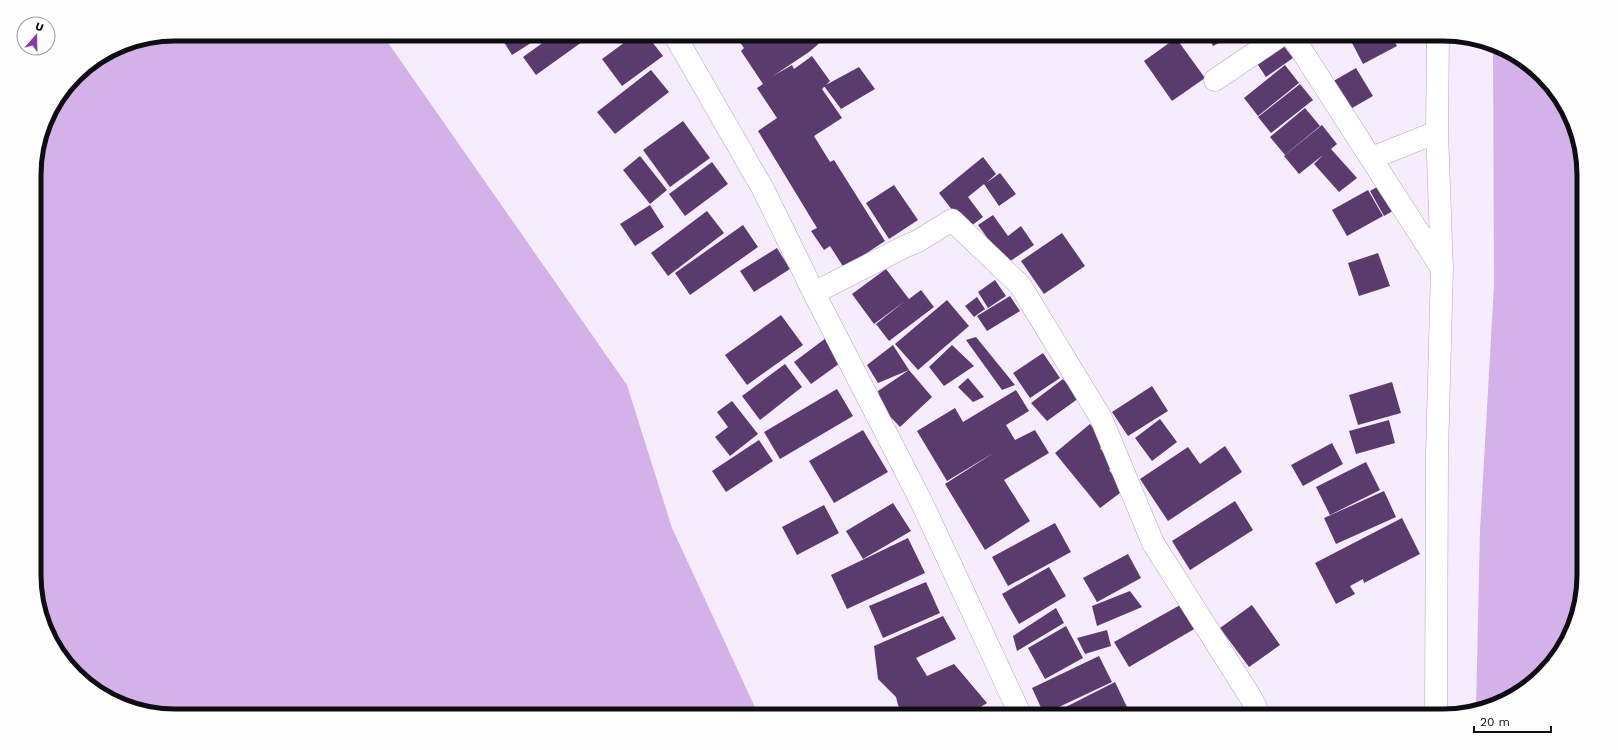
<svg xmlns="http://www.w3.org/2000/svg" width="1618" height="750" viewBox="0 0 1618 750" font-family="'Work Sans',sans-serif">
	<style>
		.green { fill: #d4b1e9 }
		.building { fill: #5b3a6e }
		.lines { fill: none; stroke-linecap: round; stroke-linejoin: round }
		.minor-casing { stroke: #b3a7ba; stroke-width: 23 }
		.minor { stroke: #fff; stroke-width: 22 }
		.rim { fill: none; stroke: #100c13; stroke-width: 5 }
	</style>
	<rect width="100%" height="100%" fill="#f6ecfc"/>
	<path class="green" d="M175 34H382L627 385 672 528 759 716H175L121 705 63 661 35 594 34 165 48 113 82 69 121 45Z
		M1493 44 1497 45 1555 89 1583 156 1584 576 1573 629 1549 668 1522 692 1476 708 1480 531 1494 285Z"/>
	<path class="building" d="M499 34H545L512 55Z
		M555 34H593L536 75 523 57Z
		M636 34H646L663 56 622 86 602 59Z
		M734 34H830L809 52 773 76 792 65 794 69 812 56 830 81 822 89 842 118 814 136 830 162 834 160 885 241 844 268 830 246 824 250 811 231 817 228 758 131 777 118 757 88 763 84 741 51 744 48Z
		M1207 34H1234L1235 35 1213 46Z
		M1365 34H1390L1397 46 1363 64 1351 41Z
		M1176 38 1205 78 1172 101 1144 61Z
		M1280 41 1293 58 1266 77 1254 59Z
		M1285 65 1299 83 1258 116 1244 98Z
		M859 67 875 89 841 109 824 86Z
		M1356 68 1373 96 1347 111 1330 83Z
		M651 70 669 92 615 134 597 112Z
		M1300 84 1313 100 1271 133 1258 117Z
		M1305 108 1320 126 1285 155 1270 137Z
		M683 121 710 158 670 187 643 150Z
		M1322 125 1337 144 1331 149 1357 178 1339 192 1314 164 1323 155 1299 174 1284 156Z
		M640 156 667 190 650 204 623 170Z
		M983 157 996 174 986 183 1000 173 1016 194 999 206 984 184 968 197 983 217 967 229 939 193Z
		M712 162 728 184 685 216 669 194Z
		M1386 182 1400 207 1384 216 1370 191Z
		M894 185 918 220 889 239 866 203Z
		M1368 190 1383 216 1347 236 1332 210Z
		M650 205 664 227 635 246 620 224Z
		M707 211 724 233 668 276 651 253Z
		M993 215 1008 236 1021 226 1034 245 1006 264 978 225Z
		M743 225 758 247 690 295 675 273Z
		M1062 233 1085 266 1044 294 1021 261Z
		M777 248 790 269 754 292 740 271Z
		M1378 253 1390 286 1359 296 1348 263Z
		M886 269 909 299 921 290 934 307 889 341 876 324 905 301 874 324 852 294Z
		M995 280 1006 296 988 308 978 292Z
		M1010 296 1020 311 987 331 977 316Z
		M977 297 985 309 974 317 965 306Z
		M947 300 969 326 918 370 895 344Z
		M781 315 803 345 747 385 725 355Z
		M976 337 1015 385 1002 390 966 340Z
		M826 338 843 361 811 384 794 362Z
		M893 345 909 370 878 383 867 365Z
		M952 345 974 366 944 386 929 367Z
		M1043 353 1060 378 1030 398 1013 373Z
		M785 364 802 387 760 420 742 396Z
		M909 370 932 397 900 427 882 408 878 391Z
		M968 378 984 397 973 402 958 387Z
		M1063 379 1079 398 1047 421 1031 403Z
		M1392 382 1401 413 1358 425 1349 395Z
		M1152 386 1168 411 1128 436 1112 412Z
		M837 389 853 416 780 459 764 432Z
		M1016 390 1029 411 1006 425 1015 440 1035 430 1049 453 1004 480 1030 521 985 550 945 484 995 452 947 481 917 431 955 408 963 422Z
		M732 401 758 434 730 456 715 437 728 427 717 412Z
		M1160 419 1177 442 1152 461 1135 438Z
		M1389 420 1395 443 1356 454 1349 431Z
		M1090 424 1106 443 1100 448 1114 467 1109 470 1124 490 1100 508 1055 453Z
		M863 430 888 472 834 503 809 461Z
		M759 440 773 461 726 492 712 471Z
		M1332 443 1343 464 1303 486 1291 465Z
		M1225 446 1242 472 1168 521 1140 479 1188 447 1200 464Z
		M1366 462 1380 490 1330 515 1316 487Z
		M1384 491 1396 517 1336 544 1324 518Z
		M1235 501 1253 530 1190 570 1172 541Z
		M893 503 911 531 863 559 846 531Z
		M824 505 839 533 797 555 782 527Z
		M1402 518 1420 554 1364 583 1363 579 1350 586 1355 594 1336 604 1315 563Z
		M1055 523 1071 552 1008 586 992 557Z
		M908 538 925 573 847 609 831 575Z
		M1128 554 1141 578 1097 602 1083 578Z
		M1049 567 1066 596 1019 624 1002 594Z
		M926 582 940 613 883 638 869 606Z
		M1130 591 1142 607 1097 626 1092 606Z
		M1182 604 1196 628 1129 667 1114 642Z
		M1252 605 1280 645 1249 667 1220 628Z
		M1056 608 1064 623 1017 651 1013 636Z
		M943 616 956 639 916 658 927 676 954 664 987 703 966 716H905L898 705 896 697 878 679 874 646Z
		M1066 626 1083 658 1045 679 1028 648Z
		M1107 630 1111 646 1085 654 1077 638Z
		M1099 656 1112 682 1044 714 1032 688Z
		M1115 682 1127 707 1110 716H1058L1056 712Z"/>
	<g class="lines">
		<g class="minor-casing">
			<path id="minor" d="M674 34 763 189 814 293 921 501 1021 716
				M1291 34 1441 267
				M1215 80 1283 34
				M1372 158 1437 132
				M814 293 904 247 918 241 952 220 1020 285 1101 418 1153 543 1251 698 1260 716
				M1436 716 1437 454 1442 268 1437 132 1438 34"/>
		</g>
		<use href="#minor" class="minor"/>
	</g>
	<path d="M0 0H1618V750H0ZM175 41H1443A134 134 0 0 1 1577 175V575A134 134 0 0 1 1443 709H175A134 134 0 0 1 41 575V175A134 134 0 0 1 175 41Z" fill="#fdfdfd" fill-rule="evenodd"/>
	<path class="rim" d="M175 41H1443A134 134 0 0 1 1577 175V575A134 134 0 0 1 1443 709H175A134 134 0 0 1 41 575V175A134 134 0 0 1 175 41Z"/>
	<g transform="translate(36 36) rotate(20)"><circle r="19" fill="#fdfdfd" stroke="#9e9d9f"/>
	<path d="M0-3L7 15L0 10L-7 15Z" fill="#873bad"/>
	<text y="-6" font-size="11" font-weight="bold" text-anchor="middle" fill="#100c13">U</text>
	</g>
	<path d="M1474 726v6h77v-6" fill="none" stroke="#100c13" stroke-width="2"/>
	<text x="1480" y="726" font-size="12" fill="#100c13" stroke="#fdfdfd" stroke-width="3" paint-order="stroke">20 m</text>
</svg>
